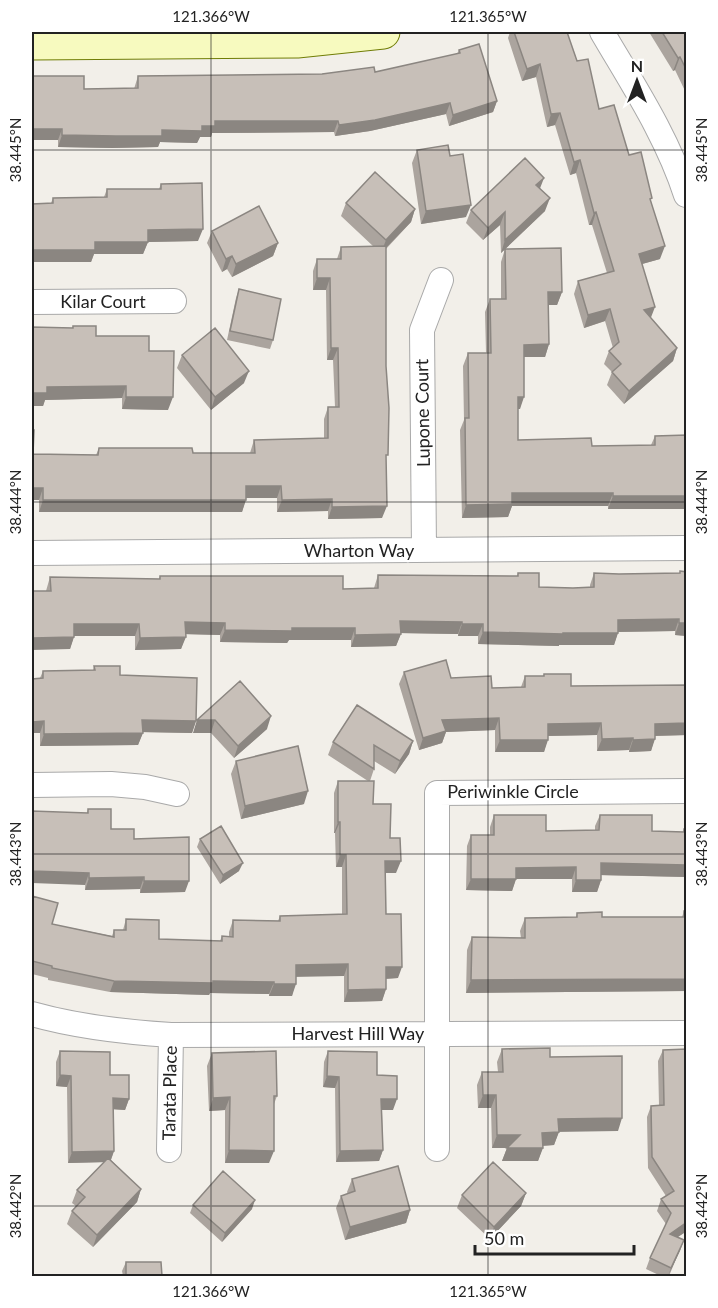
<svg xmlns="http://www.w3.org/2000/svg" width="718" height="1308" viewBox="0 0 718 1308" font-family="Lato,sans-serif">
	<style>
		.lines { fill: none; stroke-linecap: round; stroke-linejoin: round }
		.street-casing { stroke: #a9a9a9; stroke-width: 26 }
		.secondary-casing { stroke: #707d05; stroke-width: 35 }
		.street { stroke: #fff; stroke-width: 24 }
		.secondary { stroke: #f7fabf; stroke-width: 33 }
		.wall { fill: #aba49e }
		.shaded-wall { fill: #8b8681 }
		.building { fill: #c7bfb8; stroke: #8b8681; stroke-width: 1.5 }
		.ticks { fill: none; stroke: #222; stroke-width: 1.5; stroke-opacity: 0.45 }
		.labels { text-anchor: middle; stroke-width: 4.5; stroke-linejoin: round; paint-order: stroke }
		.street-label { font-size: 18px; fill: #222; stroke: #fff }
		.neatline { fill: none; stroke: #222; stroke-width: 2 }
		.ticks-label { font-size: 15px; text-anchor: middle; fill: #222 }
	</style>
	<rect width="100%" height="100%" fill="#f2efe9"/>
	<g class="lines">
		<g class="street-casing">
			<path id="street" d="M602 32C633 85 667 136 686 195
				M32 302 174 301
				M424 550 422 330 441 280
				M32 553 686 548
				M32 785 111 784 145 787 177 794
				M32 1014C78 1027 123 1032 171 1035L686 1033
				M437 1149V793L686 791
				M169 1150 171 1035"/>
		</g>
		<g class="secondary-casing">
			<path id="secondary" d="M32 43 297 41 383 32"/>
		</g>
		<use href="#street" class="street"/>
		<use href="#secondary" class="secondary"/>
	</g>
	<path class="wall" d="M510 32H567L577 61 599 109 629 155 651 201 660 259 642 264 651 318 677 348 673 361 624 404 607 385 612 372 604 364 609 351 613 348 605 321 584 328 574 294 578 281 607 273 592 225H589L576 173 570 175 555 125 547 127 536 77 522 81 508 38Z
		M649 32H687V95L675 70 673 71Z
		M459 50 497 101 493 112 449 126 446 114 370 131 335 136 334 132 212 133 211 137H200L197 143 160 142 158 147 112 148 58 147V140H32L84 89H134L138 76 322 74 375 72 457 54Z
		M417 150 450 156 466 217 421 224 412 163Z
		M161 184 198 241 148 242 143 254H94L91 262 51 203 53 198 104 197 107 189H159Z
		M540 188 545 211 501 253 500 225 483 240 466 223 471 210Z
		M346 203 415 209 411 222 386 249V461L382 518 328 519V511L277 512V498H246L242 512H39V500H32V430L33 454 96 455 99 448 193 453H250L254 440 324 438V419L328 407H335L333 360H327L326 290H313V271L317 259H337L341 247H374L341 216Z
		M212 231 278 243 273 256 232 277 227 269 222 272 207 243Z
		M505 249 562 292 557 305H549V344L545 357H524L520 409H518V440L592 446 651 445 655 436 687 435V509H608V506H512L508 517 462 518 460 430 464 420 463 366 468 353H486L485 312 490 299H501V262Z
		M239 289 273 340 270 349 227 340 236 298Z
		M73 326 96 336 149 351 168 410 122 409V398L45 400 43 406H32Z
		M182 355 244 383 211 410 177 368Z
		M686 364 687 413H686Z
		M518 573 539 587 573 588 590 587V585L594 573 619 574 680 573 687 636 675 635V631L618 632 614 645H559V646L478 644V636H458V634L401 633 396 646 351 647V640H289L287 643 220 642V635L186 634 181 649 135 650V636H74L70 649 46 591 50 577 159 579 160 576 343 589 374 588 378 575 517 576Z
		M94 666 120 675 196 721 192 733 143 732 138 745 40 746V678L43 671 93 670Z
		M404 672 451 678 492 688 521 687 525 676H543L544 674 571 686 687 685V735L655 736 651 751 629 752V750L597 751V735L548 736 544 752H495V730L446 732 442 743 419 750 399 684Z
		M240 681 267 729 234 758 211 733H193Z
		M413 741 409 754 395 774 374 761V769L370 781 373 804 390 838 396 873H386V914L398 978 386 979V989L382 1001 344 1002V976H296L292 996H269V994L210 993 209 995 110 992 48 980V978L32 974V896L52 924 112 936 114 930H123L126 919 159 939 220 941 222 936 229 937V932L233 920 278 921 280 916 342 914V867H336L335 833H334V793L338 781H368L328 755 333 742Z
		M236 761 304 804 241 819 231 774Z
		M88 809 111 829 134 839 185 892 140 893V889L85 890 87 813Z
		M494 815 546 831 595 830V826L600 815 652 831 683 832 684 829H687V877L601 875V880L597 892H572V879H516L512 891 466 890 467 846 471 835H490V827Z
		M200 839 239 871 220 884 197 847Z
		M684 911H687V991L466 993 467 950 472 937 521 938 520 931 525 918 576 917 577 913 602 917H682Z
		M502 1049 550 1057 618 1131H559L554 1145 543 1146 538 1161H502L507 1148H492L491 1108H478L477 1085 482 1072H498L497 1062Z
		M687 1049V1231L677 1237 684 1240 669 1276H661L646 1269 650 1258 666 1224 657 1211 661 1199 666 1196 648 1168 647 1117 651 1106 659 1105 658 1061 663 1050Z
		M60 1051 110 1075 129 1099 125 1110 113 1109 114 1151 111 1160 141 1189 137 1202 93 1247 67 1224 72 1211 76 1206 72 1203 77 1190 104 1162 68 1163 67 1087 56 1086V1062Z
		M328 1051 377 1075 393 1110H382L383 1150 379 1161 336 1162 335 1088 323 1087 324 1062Z
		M212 1053 277 1096 274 1104 269 1163H225V1110L209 1111 207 1066Z
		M352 1179 410 1210 406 1223 345 1240 336 1208 341 1196 348 1194 347 1192Z
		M526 1193 521 1206 490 1239 457 1208 462 1195Z
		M193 1205 252 1209 222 1242 190 1213Z
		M126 1262 162 1276H123L122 1271Z"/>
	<path class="shaded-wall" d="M680 57 675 70 673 71 678 58Z
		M540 64 536 77 522 81 527 69Z
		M497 101 493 112 449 126 453 115Z
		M450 103 446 114 370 131 335 136 339 125Z
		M560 113 555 125 547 127 551 114Z
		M215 121H338L334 132 212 133 211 137H200L197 143 160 142 158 147 112 148 58 147 62 135 162 130 202 126Z
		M32 129H62L58 140H32Z
		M580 160 576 173 570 175 574 162Z
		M544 178 539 191 536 185Z
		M550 198 545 211 501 253 505 240Z
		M471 205 466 217 421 224 426 211Z
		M415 209 411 222 381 253 386 240Z
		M505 212 500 225 483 240 488 228Z
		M596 212 592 225H589L594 213Z
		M203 229 198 241 148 242 143 254H94L91 262H32V250L95 242 148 230Z
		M278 243 273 256 232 277 236 264Z
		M665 246 660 259 635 266 639 254Z
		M232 256 227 269 222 272 226 259Z
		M317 278H330L326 290H313Z
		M548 292H562L557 305H544Z
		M655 307 650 320 644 310Z
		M610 309 605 321 584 328 588 315Z
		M549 344 545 357H519L524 345Z
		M331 348H338L333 360H327Z
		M677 348 673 361 624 404 629 391Z
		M249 371 244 383 211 410 215 397Z
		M126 386 122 398 45 400 43 406H32V393L47 387Z
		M126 397H173L168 410 122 409Z
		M518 397H524L520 409H513Z
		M246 486H281L277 498H241Z
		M32 488H43L39 500H32Z
		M512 493H613L608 506H512L508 517 462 518 466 505Z
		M613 496H687V509H608Z
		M332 499 328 511 277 512 282 500Z
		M43 500H246L242 512H39Z
		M387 506 382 518 328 519 332 507Z
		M679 619 675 631 614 632 618 620Z
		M400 621 462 622 458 634 396 633Z
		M185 622 225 623 220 635 181 634Z
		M679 623H687V636L675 635Z
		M74 624H139L135 636H69Z
		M462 624H483L478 636H458Z
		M292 628H355L351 640H289L287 643 220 642 225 630Z
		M483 632 563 633H618L614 645H559V646L478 644Z
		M401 634 396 646 351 647 355 635Z
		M74 637 70 649 32 650V638Z
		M186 637 181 649 135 650 140 638Z
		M271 716 267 729 234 758 238 746Z
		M499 718 495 730 446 732 442 743 419 750 423 738 442 720Z
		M142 720 196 721 192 733 138 732Z
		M197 720H215L211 733H193Z
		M44 721 40 733H32V722Z
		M601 723 597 735 544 736 548 724Z
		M687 723V735L650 736 655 724Z
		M143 733 138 745 40 746 44 734Z
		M633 738 629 750 597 751 602 739Z
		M655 739 651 751 629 752 633 740Z
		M500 740H548L544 752H495Z
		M413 741 409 754 395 774 400 761Z
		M308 791 304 804 241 819 245 806Z
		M338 822H340L335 833H334Z
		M340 855H346L342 867H336Z
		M385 861H401L396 873H381Z
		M243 863 239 871 220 884 223 875Z
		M601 863 687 865V877L597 875Z
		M576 867 572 879H516L512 891 466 890 471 879 516 868Z
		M32 871 89 873 85 885 32 883Z
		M144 877 140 889 85 890 89 878Z
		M576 880H601L597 892H572Z
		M144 881H189L185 892 140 893Z
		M348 964 344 976 291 977 296 965Z
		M386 967H402L398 978 381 979Z
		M687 979V991L466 993 471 980Z
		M114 981H213L274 982 269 994 210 993 209 995 110 992Z
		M274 984H296L292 996H269Z
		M386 989 382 1001 344 1002 348 990Z
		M60 1075 71 1076 67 1087 56 1086Z
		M327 1076 339 1077 335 1088 323 1087Z
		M483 1095H496L491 1108H478Z
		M230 1097 225 1110 209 1111 213 1098Z
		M113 1098 129 1099 125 1110 109 1109Z
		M381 1099H397L393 1110H377Z
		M622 1118 618 1131 554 1132 558 1119Z
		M559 1132 554 1145 538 1146 542 1133Z
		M497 1135H520L515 1148H492Z
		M507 1148H543L538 1161H502Z
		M229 1150 274 1151 269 1163H225Z
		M383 1150 379 1161 336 1162 340 1151Z
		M114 1151 110 1162 68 1163 72 1152Z
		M141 1189 137 1202 93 1247 97 1235Z
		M526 1193 521 1206 490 1239 494 1227Z
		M255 1200 252 1209 222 1242 225 1233Z
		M410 1210 406 1223 345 1240 350 1227Z
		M687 1222V1231L666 1245 670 1234Z
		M684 1240 680 1251 668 1276 671 1268Z"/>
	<path class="building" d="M514 32H567L577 61 588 59 599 109 614 105 629 155 641 152 652 198 650 199 665 246 639 254 655 307 644 310 677 348 629 391 612 372 621 364 609 351 619 342 610 309 588 315 578 281 614 271 596 212 594 213 580 160 574 162 560 113 551 114 540 64 527 69Z
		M662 32H687V71L680 57 678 58Z
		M479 44 497 101 453 115 450 103 375 120 339 125 338 121H215V126H202V131L162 130V136H116L62 135V129H32V76H84V89L138 88V76L322 74 374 67 375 72 460 53 459 50Z
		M448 145 450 156 463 154 471 205 426 211 417 150Z
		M525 158 544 178 536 185 550 198 505 240V212L488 228 471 210Z
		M375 172 415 209 386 240 346 203Z
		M202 183 203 229 148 230V242H95V250H32V204L53 203V198L107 197V189H161V184Z
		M259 206 278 243 236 264 232 256 226 259 212 231Z
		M386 246V366L389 408 388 455H386L387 506 332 507V499L282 500 281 486H246V500H43V488H32V430H34L33 454 98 455 99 448H192L193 453H255L254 440 328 438V407H339L338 348H331L330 278H317V259H341V247Z
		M561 248 562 292H548L549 344 524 345V397H518V440L591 438 592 446 655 445V436L687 435V496H613V493H512V504L466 505 465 418H469L468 353H491L490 299H506L505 249Z
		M239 289 281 299 273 340 230 331Z
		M73 326H96V336H149V351H174L173 397H126V386L47 387V393H32V327L73 328Z
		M215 328 249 371 215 397 182 355Z
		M680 571 687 572V623H679V619L618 620V633H563V634L483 632V624H462V622L400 621 401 634 355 635V628H292V631L225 630V623L185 622 186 637 140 638 139 624H74V637L32 638V591H51L50 577 160 579V576H343V589L378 588V575L518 576V573H539V587L573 588 594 587V573L619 574 680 573Z
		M446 660 451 678 491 676 492 688 525 687V676H544V674H571V686L687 685V723L655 724V739L633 740V738L602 739 601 723 548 724V740H500L499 718 442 720 446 731 423 738 404 672Z
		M94 666H120V675L197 678 196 721 142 720 143 733 44 734V721L32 722V679L43 678V671L95 670Z
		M240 681 271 716 238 746 215 720H197Z
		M357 705 413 741 400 761 374 745V769L333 742Z
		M298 746 308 791 245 806 236 761Z
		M338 781H374L373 804H391L390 838H400L401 861H385L386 914H401L402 967H386V989L348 990V964L296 965V984H274V982L213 981V983L114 981 52 968V966L32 961V896L58 903 52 924 114 937V930H126V919L159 920V939L222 941V936L233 937V920L280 921V916L347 914 346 855H340V822H338Z
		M88 809H111V829H134V839L189 837V881H144V877L89 878V873L32 871V811L88 813Z
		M494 815H546V831L599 830 600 815H652V831L684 832V829H687V865L601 863V880H576V867L516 868V879H471V835H494Z
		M221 826 243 863 223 875 200 839Z
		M684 911H687V979L471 980 472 937 525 938V918L577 917V913L602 912V917H684Z
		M550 1048V1057L622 1056V1118L558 1119 559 1132 542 1133 543 1148H507L520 1135H497L496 1095H483L482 1072H503L502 1049Z
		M687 1049V1222L670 1234 684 1240 671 1268 650 1258 671 1213 661 1199 674 1191 652 1157 651 1106 664 1105 663 1050Z
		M60 1051 110 1052V1075H129V1099L113 1098 114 1151 72 1152 71 1076 60 1075Z
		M276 1051 277 1096H274V1151L229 1150 230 1097 213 1098 212 1053Z
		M328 1051 377 1052V1075L397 1076V1099H381L383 1150 340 1151 339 1077 327 1076Z
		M108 1158 141 1189 97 1235 72 1211 85 1197 77 1190Z
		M493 1162 526 1193 494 1227 462 1195Z
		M398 1166 410 1210 350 1227 341 1196 355 1191 352 1179Z
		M223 1171 255 1200 225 1233 193 1205Z
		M126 1262H161L162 1276H126Z"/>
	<path class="ticks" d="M211 32V1276M488 32V1276M32 150H686M32 502H686M32 854H686M32 1206H686"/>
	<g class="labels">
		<g class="street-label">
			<text x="103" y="308">Kilar Court</text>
			<text transform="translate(423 413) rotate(-91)" y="6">Lupone Court</text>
			<text x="359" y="557">Wharton Way</text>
			<text x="513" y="798">Periwinkle Circle</text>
			<text x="358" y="1040">Harvest Hill Way</text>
			<text transform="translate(170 1093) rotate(-89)" y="6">Tarata Place</text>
		</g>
	</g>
	<rect width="718" height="1308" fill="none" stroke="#ffffff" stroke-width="66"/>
	<g transform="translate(637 81)" stroke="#ffffff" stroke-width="4.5" paint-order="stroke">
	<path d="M0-4.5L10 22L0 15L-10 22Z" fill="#222222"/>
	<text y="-9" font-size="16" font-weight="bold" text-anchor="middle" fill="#222222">N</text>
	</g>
	<path d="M475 1245v9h159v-9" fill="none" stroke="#222222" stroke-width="3"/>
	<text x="484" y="1245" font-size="18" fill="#222222" stroke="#ffffff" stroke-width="4.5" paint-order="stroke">50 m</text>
	<rect x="33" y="33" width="652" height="1242" class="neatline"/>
	<g class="ticks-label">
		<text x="211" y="22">121.366°W</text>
		<text x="488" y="22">121.365°W</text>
		<text transform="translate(16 150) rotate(-90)" y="5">38.445°N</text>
		<text transform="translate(702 150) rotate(-90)" y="5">38.445°N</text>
		<text transform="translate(16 502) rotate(-90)" y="5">38.444°N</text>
		<text transform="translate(702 502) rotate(-90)" y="5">38.444°N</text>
		<text transform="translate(16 854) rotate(-90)" y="5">38.443°N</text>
		<text transform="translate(702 854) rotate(-90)" y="5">38.443°N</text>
		<text transform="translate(16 1206) rotate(-90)" y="5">38.442°N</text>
		<text transform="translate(702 1206) rotate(-90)" y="5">38.442°N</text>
		<text x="211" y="1297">121.366°W</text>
		<text x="488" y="1297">121.365°W</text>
	</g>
</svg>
